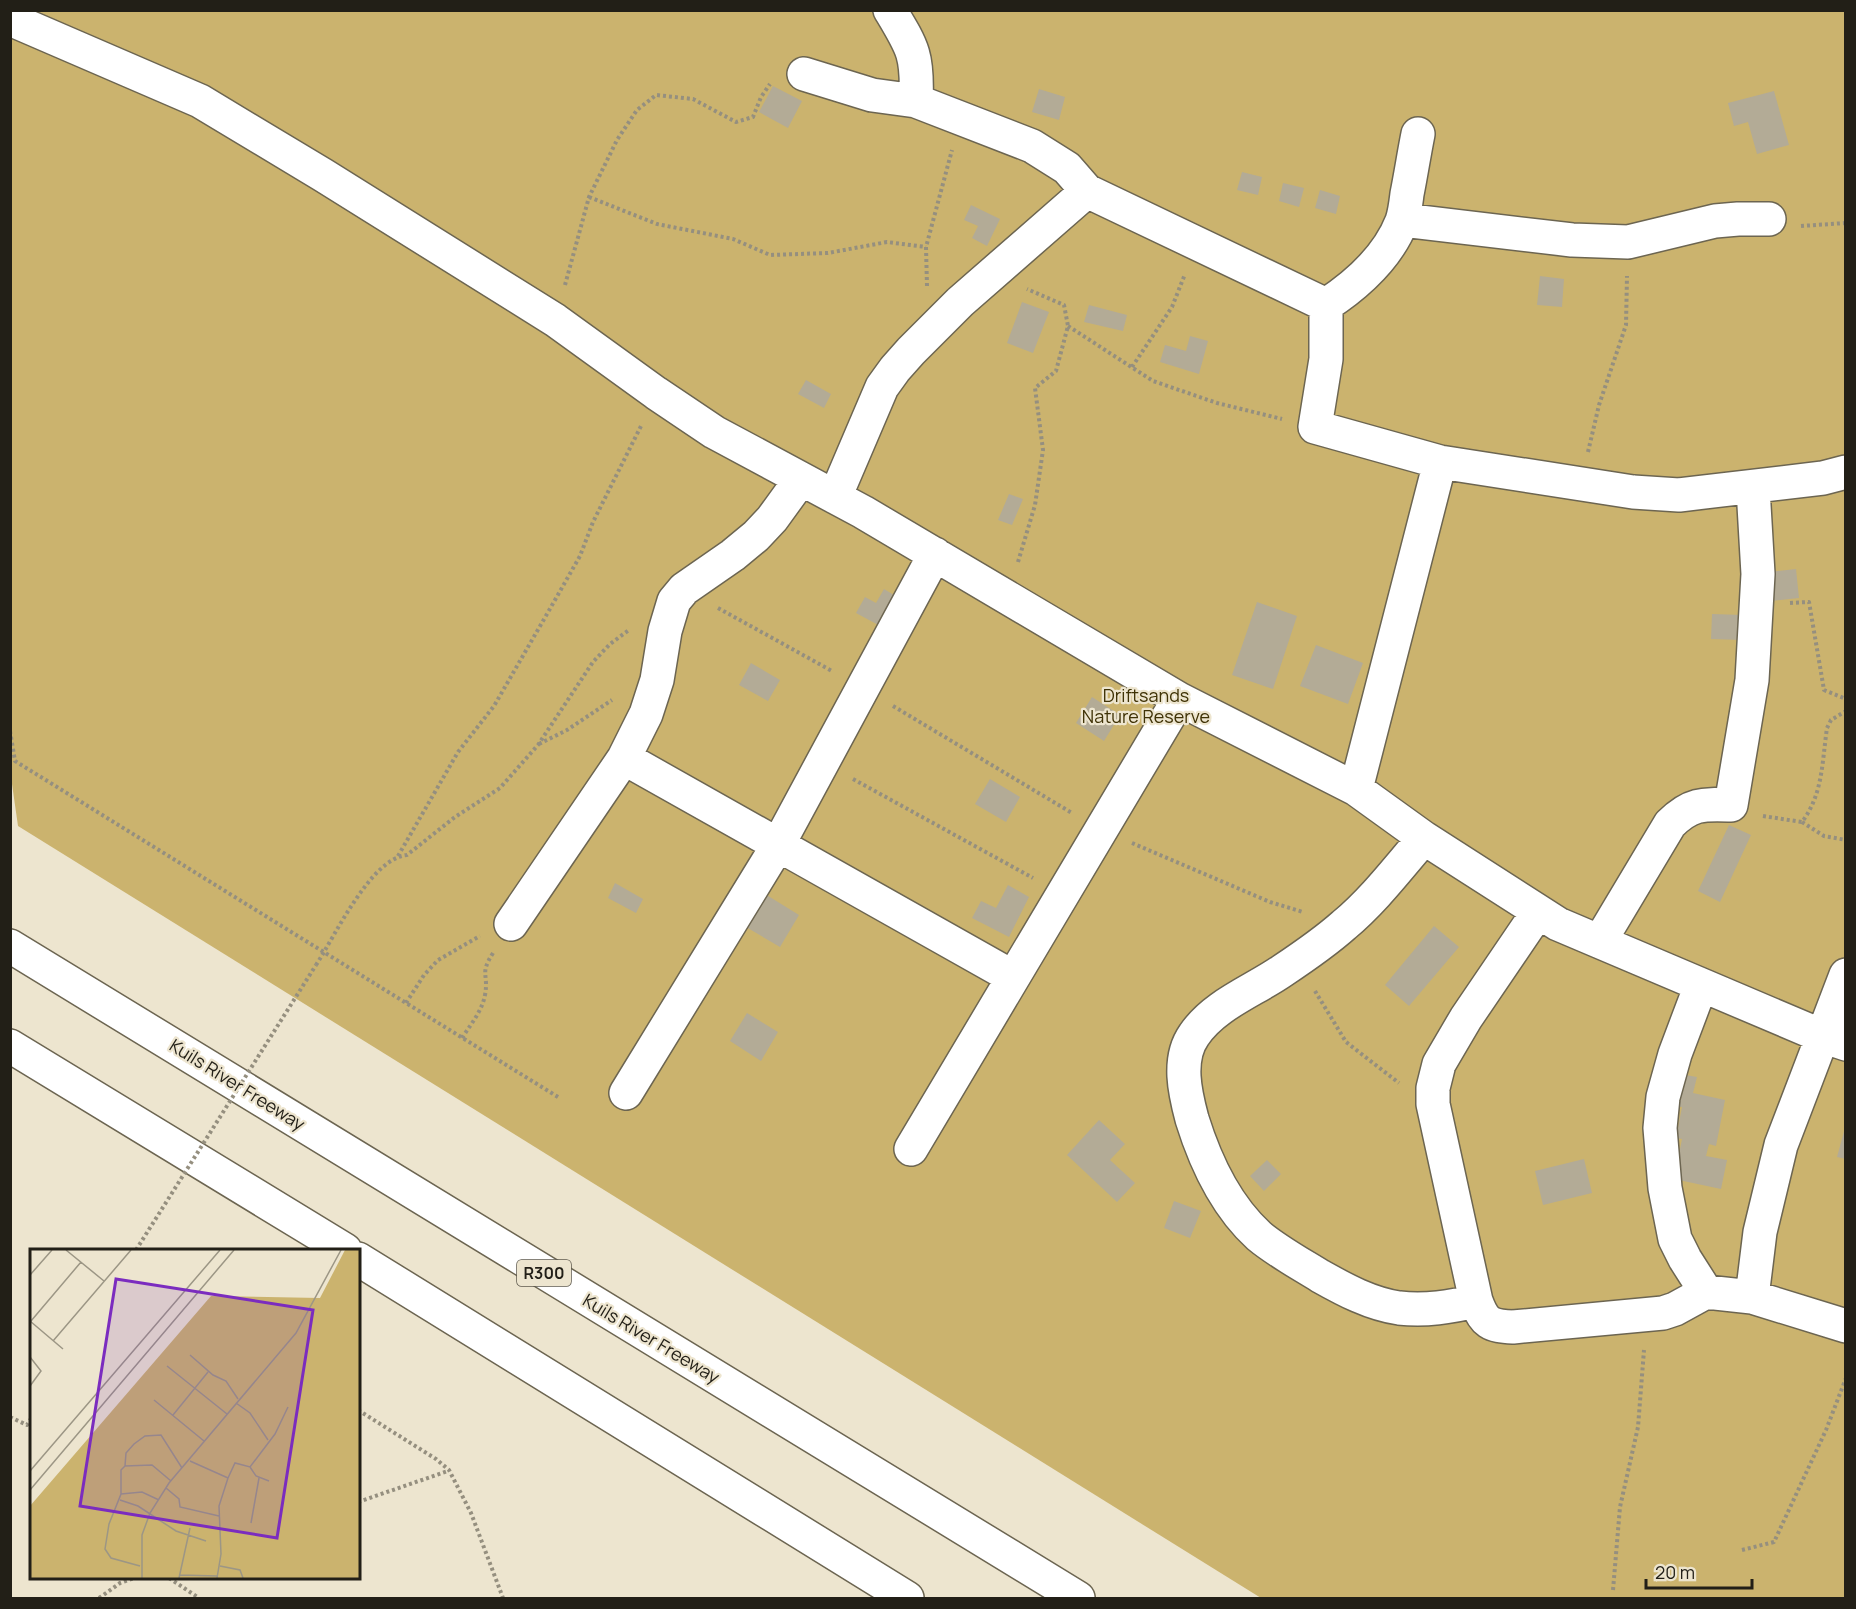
<svg xmlns="http://www.w3.org/2000/svg" width="1856" height="1609" viewBox="0 0 1856 1609" font-family="Manrope,sans-serif">
	<style>
		.green { fill: #cbb36e }
		.building { fill: #b3ab96 }
		.lines { fill: none; stroke-linecap: round; stroke-linejoin: round }
		.minor-casing { stroke: #6c6551; stroke-width: 36 }
		.motorway-casing { stroke: #6c6551; stroke-width: 36 }
		.path { stroke: #958f7f; stroke-width: 4; stroke-dasharray: 3 3; stroke-linecap: butt }
		.minor { stroke: #fff; stroke-width: 33 }
		.motorway { stroke: #fff; stroke-width: 33 }
		.path-bridge { stroke: #958f7f; stroke-width: 4; stroke-dasharray: 3 3; stroke-linecap: butt }
		.labels { text-anchor: middle; stroke-width: 4.5; stroke-linejoin: round; paint-order: stroke }
		.shield { fill: #ede5cf; stroke: #5f5a4e; stroke-width: 1.5 }
		.shield-label { font-size: 16px; font-weight: bold; fill: #221f17 }
		.park-label { font-size: 18px; fill: #3f3206; stroke: #ede5cf }
		.street-label { font-size: 18px; fill: #221f17; stroke: #ede5cf }
		.inset-road { fill: none; stroke: #9c9685; stroke-width: 1.5 }
		.view { fill: #7b2cbf; fill-opacity: 0.15; stroke: #7b2cbf; stroke-width: 3 }
		.inset-edge { fill: none; stroke: #221f17; stroke-width: 3 }
	</style>
	<rect width="100%" height="100%" fill="#ede5cf"/>
	<path class="green" d="M10 11H1845V1598H1261L18 826 10 770Z"/>
	<path class="building" d="M773 86 802 101 788 128 759 112Z
		M1039 89 1065 97 1059 120 1032 112Z
		M1774 91 1789 145 1757 154 1748 122 1734 126 1728 103Z
		M1242 172 1262 177 1258 195 1237 190Z
		M1283 183 1304 188 1299 207 1279 201Z
		M1320 190 1340 196 1336 214 1315 208Z
		M971 205 1000 219 987 246 972 238 978 226 964 220Z
		M1540 276 1564 279 1562 307 1537 305Z
		M1022 302 1049 312 1033 353 1007 343Z
		M1089 305 1127 315 1123 331 1084 322Z
		M1190 336 1208 341 1199 374 1160 362 1165 345 1186 351Z
		M806 380 831 394 824 408 798 394Z
		M1009 494 1023 499 1012 525 998 520Z
		M1796 569 1799 598 1771 601 1769 572Z
		M884 589 899 598 882 627 856 613 865 597 876 603Z
		M1257 602 1297 616 1273 689 1232 675Z
		M1712 614 1743 615 1741 640 1711 639Z
		M1316 645 1363 663 1348 704 1300 686Z
		M751 663 780 680 768 701 739 685Z
		M1092 697 1120 715 1104 741 1076 723Z
		M990 779 1020 797 1006 822 975 804Z
		M1729 825 1751 835 1720 902 1698 891Z
		M615 883 643 899 636 913 608 898Z
		M1008 885 1029 897 1009 937 972 918 981 901 996 908Z
		M765 894 799 915 780 947 746 927Z
		M1434 926 1459 947 1409 1006 1385 985Z
		M747 1013 778 1032 761 1061 730 1041Z
		M1680 1074 1697 1077 1693 1093 1725 1100 1716 1146 1709 1144 1706 1156 1727 1160 1721 1189 1674 1179 1682 1139 1676 1138 1682 1107 1674 1106Z
		M1099 1120 1125 1144 1110 1160 1135 1183 1117 1202 1067 1155Z
		M1846 1124V1159L1837 1157Z
		M1584 1159 1592 1193 1543 1205 1535 1171Z
		M1267 1160 1281 1174 1264 1191 1250 1176Z
		M1174 1201 1201 1211 1190 1238 1164 1228Z"/>
	<g class="lines">
		<g class="minor-casing">
			<path id="minor" d="M890 10C913 48 918 55 916 101
				M10 19 200 101 323 175 555 320 656 393 714 432 863 512 1179 699 1356 789 1424 838 1558 924 1822 1036 1846 1044
				M804 74 872 95 916 101 1032 146 1067 168 1087 191 1326 305V359L1315 427 1440 462 1633 492 1679 495 1823 478 1846 472
				M1403 220 1572 240 1628 242 1715 221 1738 219H1769
				M1326 305C1358 284 1388 257 1402 221 1405 212 1406 202 1407 194 1411 174 1414 154 1418 134
				M835 497 882 387 895 369 911 351 960 302 1087 191
				M624 758 1013 977
				M1356 789 1440 462
				M1424 838C1398 868 1374 900 1344 925 1325 942 1303 957 1282 971 1253 991 1214 1005 1194 1035 1177 1059 1185 1093 1192 1119 1205 1161 1225 1205 1259 1236 1277 1251 1299 1263 1320 1276 1345 1290 1371 1304 1399 1308 1426 1311 1450 1307 1476 1301L1433 1104V1088L1439 1064 1466 1018 1538 912
				M511 924 624 758 646 714 657 680 665 631 674 601 684 589 733 555 756 536 772 519 801 479
				M1600 941 1670 824C1691 803 1703 804 1731 805L1752 680 1758 574 1753 488
				M1701 985 1675 1054 1663 1097 1660 1128 1665 1188 1675 1239 1685 1259 1706 1292
				M626 1093 778 845 935 554
				M911 1149 1179 699
				M1752 1297 1760 1232 1781 1145 1846 975
				M1476 1301C1484 1323 1490 1326 1513 1327L1663 1313 1675 1309 1706 1292 1752 1297 1846 1326"/>
		</g>
		<g class="motorway-casing">
			<path id="motorway" d="M10 946 1078 1598
				M10 1046 345 1250
				M358 1259 907 1598"/>
		</g>
		<path class="path" d="M589 197 657 224 733 239 770 255 828 253 887 242 926 247
			M1801 226 1846 223
			M565 285 589 197 617 140 637 110 656 95 693 99 736 122 753 117 761 97 770 84
			M927 286 926 247 952 150
			M1068 326 1153 381 1217 403 1282 419
			M1132 367 1172 307 1185 274
			M1588 452 1599 405 1626 325 1627 276
			M1018 562 1035 505 1043 450 1035 388 1056 371 1068 326 1064 305 1027 289
			M1790 603 1809 602 1824 690 1846 699
			M718 608 832 671
			M893 706 1072 813
			M10 731 15 761 558 1097
			M539 744 567 730 612 700
			M853 779 1033 878
			M1763 816 1802 822C1823 794 1822 762 1827 728L1831 720 1846 711
			M1802 822 1824 836 1846 840
			M1132 843 1270 902 1303 912
			M398 856 458 752 494 706 547 614 580 556 593 522 642 424
			M316 965C335 936 371 858 407 855L455 817 500 788 538 745 593 662 610 644 629 630
			M1315 991 1346 1042 1399 1083
			M406 1003 424 975 438 960 480 936
			M462 1038C471 1024 482 1011 485 995 489 973 479 975 493 953
			M358 1410 436 1459 449 1470 471 1513 503 1598
			M10 1417 27 1425 32 1417
			M358 1502 448 1471
			M1742 1550 1774 1542 1826 1430 1846 1378
			M169 1578 199 1598
			M1613 1590 1620 1507 1638 1427 1644 1350
			M99 1598 120 1583 134 1578"/>
		<use href="#minor" class="minor"/>
		<use href="#motorway" class="motorway"/>
		<path class="path-bridge" d="M136 1250 316 965"/>
	</g>
	<g class="labels">
		<rect class="shield" x="517" y="1260" width="54" height="26" rx="4.5"/>
		<g class="shield-label">
			<text x="544" y="1279">R300</text>
		</g>
		<g class="park-label">
			<text x="1146" y="702">Driftsands<tspan x="1146" dy="21">Nature Reserve</tspan></text>
		</g>
		<g class="street-label">
			<text transform="translate(237 1085) rotate(32)" y="6">Kuils River Freeway</text>
			<text transform="translate(651 1339) rotate(31)" y="6">Kuils River Freeway</text>
		</g>
	</g>
	<g transform="translate(30 1249)">
		<rect width="330" height="330" fill="#ede5cf"/>
		<path d="M315 1H330V329H0V257L181 47 290 49Z" fill="#cbb36e"/>
		<path class="inset-road" d="M36 1 74 32M0 26 22 1M0 72 33 100M1 72 51 13M23 92 101 1M160 106 183 126 196 132 208 150M0 108 11 122 0 137M137 117 197 165M124 151 174 192M206 154 220 164 238 191M143 166 178 123M160 212 198 229M95 217 91 221V245L79 275 75 300 81 309 110 317M220 218 226 227 239 232M0 222 190 1M141 232 122 216 95 217 96 204 104 195 115 187 131 186 152 219M136 239 149 250 150 258 189 267M0 241 204 1M91 245 112 243 129 251M90 251 108 257 146 282 176 292M221 274 229 229M190 317 210 321 213 329M150 326 187 327M112 329V286L120 264 139 234 266 84 311 1M149 329 160 279M187 329 191 305 189 257 198 229 205 214 220 218 245 185 258 158"/>
		<path class="view" d="M86 30 283 61 247 289 50 257Z"/>
		<rect width="330" height="330" class="inset-edge"/>
	</g>
	<rect width="1856" height="1609" fill="none" stroke="#221f17" stroke-width="24"/>
	<path d="M1646 1579v9h106v-9" fill="none" stroke="#221f17" stroke-width="3"/>
	<text x="1655" y="1579" font-size="18" fill="#221f17" stroke="#ede5cf" stroke-width="4.5" paint-order="stroke">20 m</text>
</svg>
